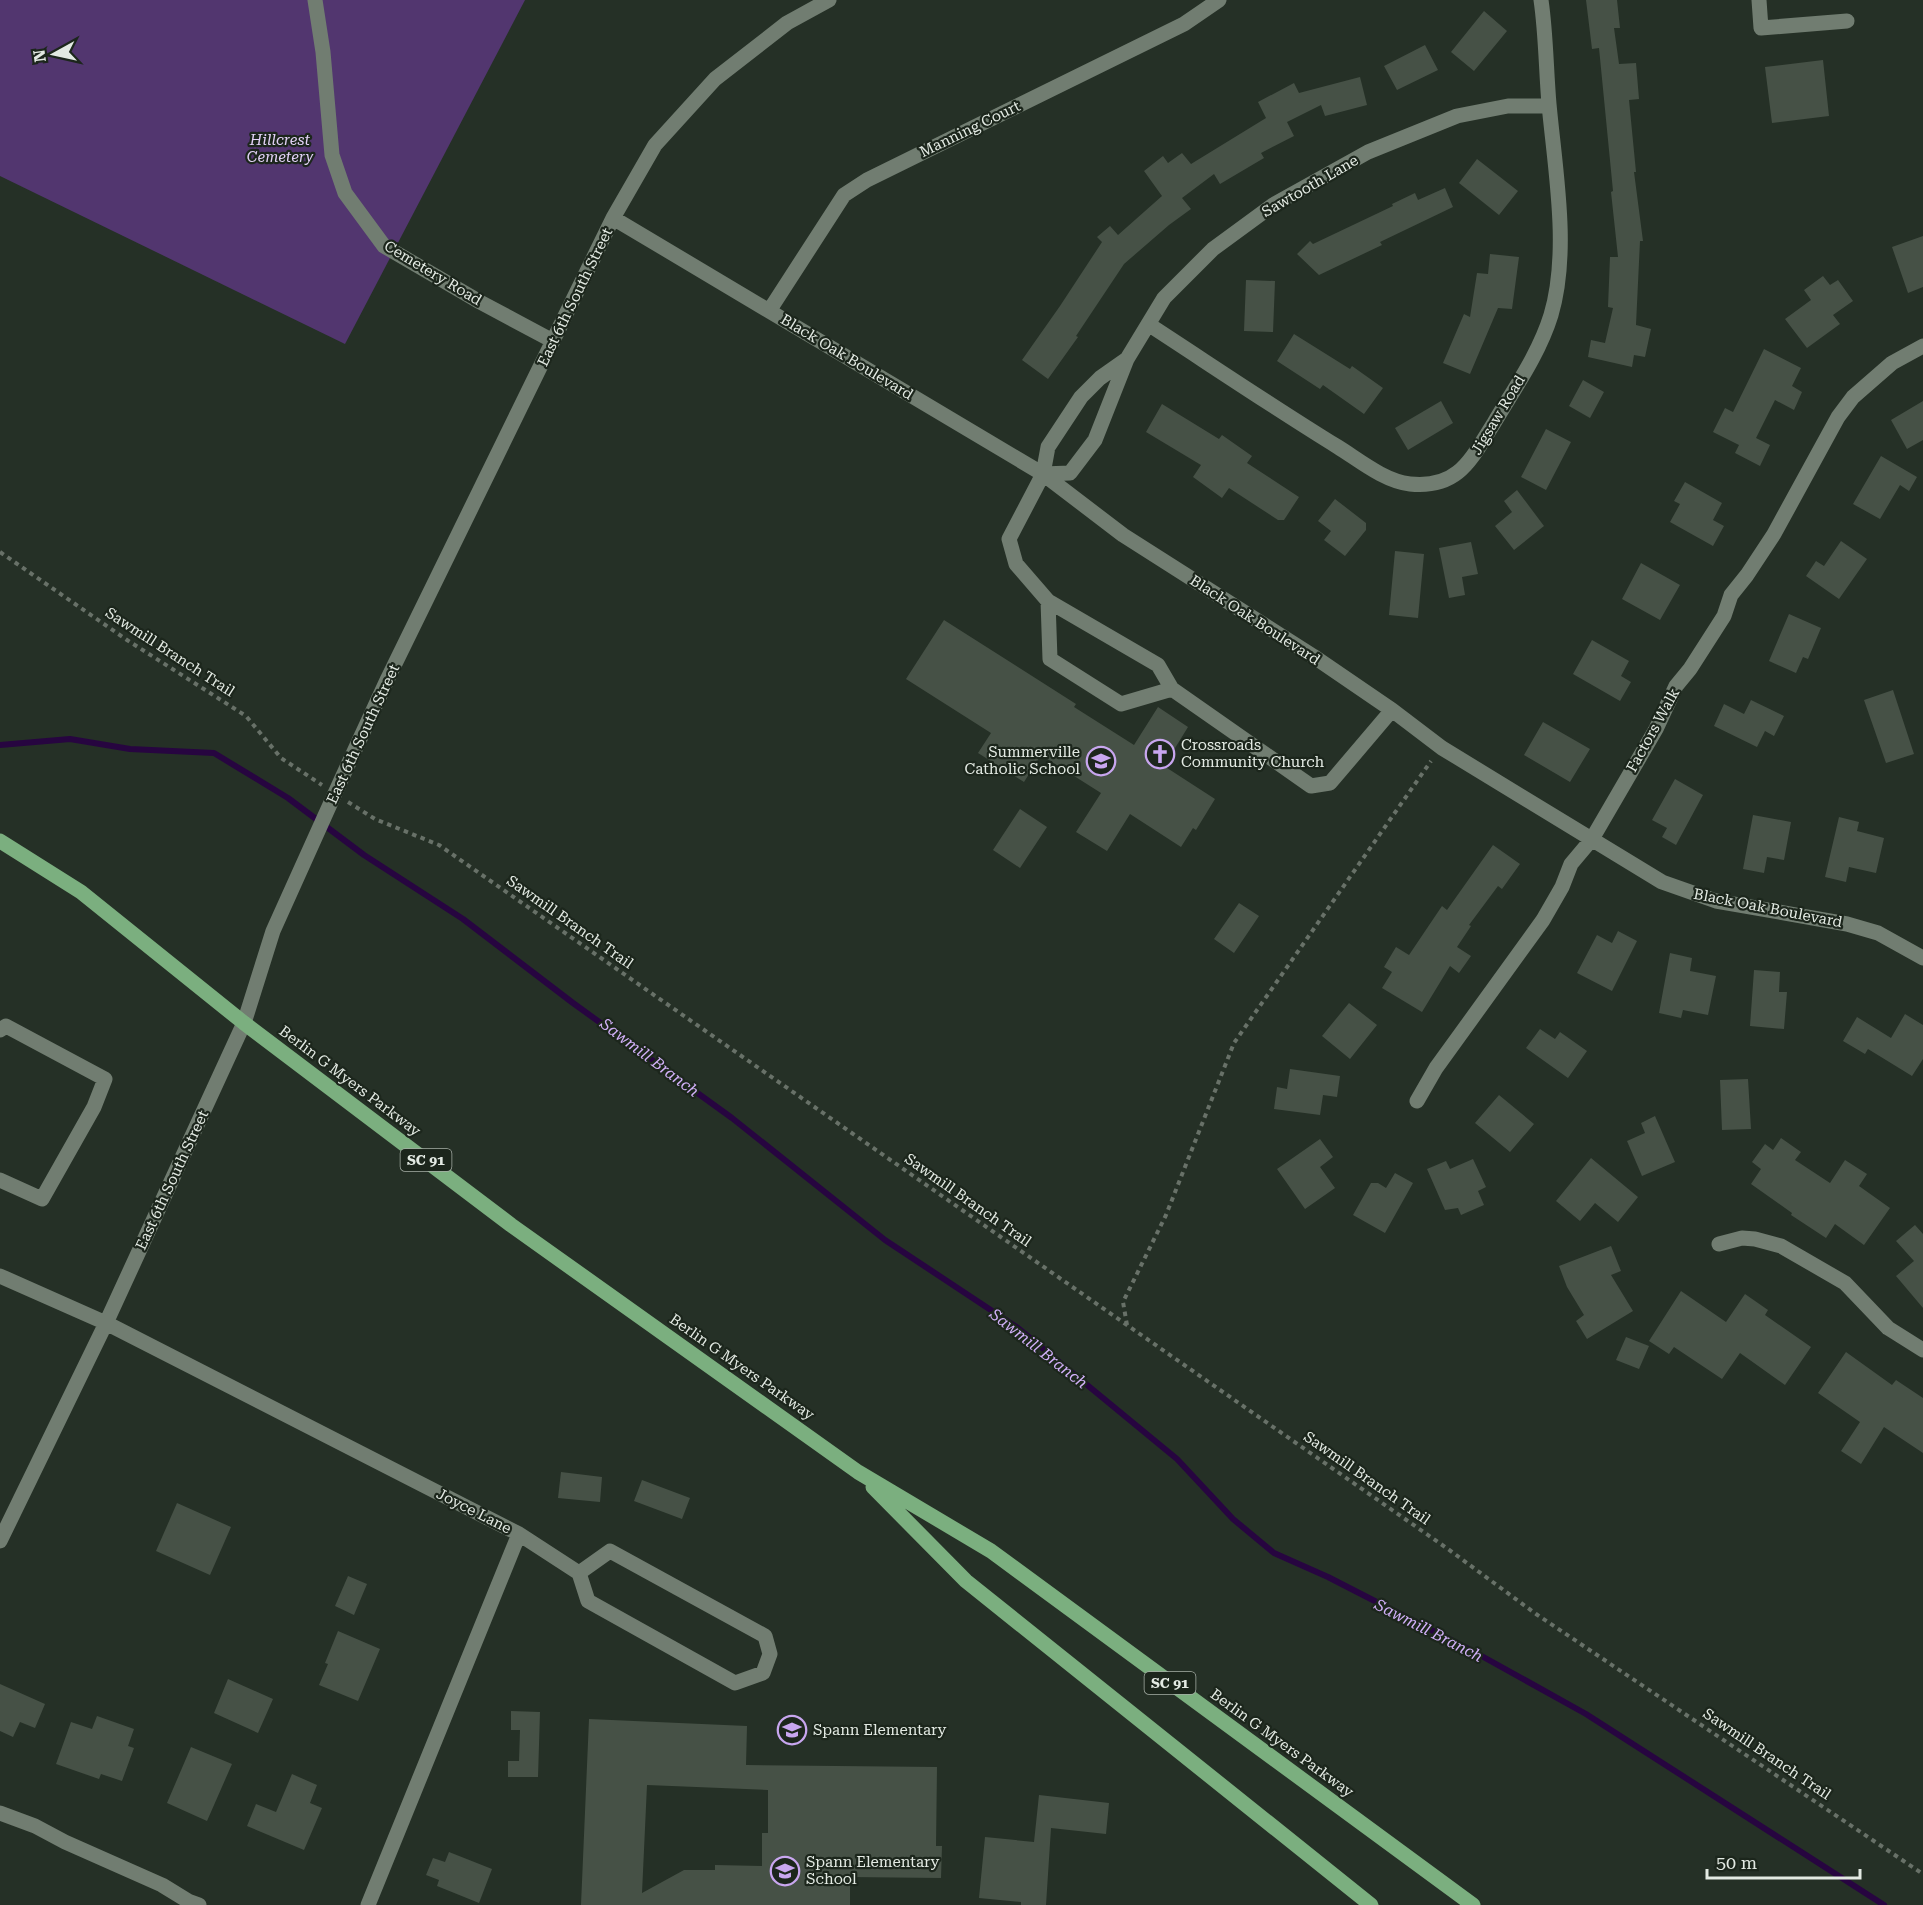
<svg xmlns="http://www.w3.org/2000/svg" width="1923" height="1905" viewBox="0 0 1923 1905" font-family="'Roboto Serif',serif">
	<style>
		.green { fill: #52366f }
		.lines { fill: none; stroke-linecap: round; stroke-linejoin: round }
		.stream { stroke: #270540; stroke-width: 6 }
		.building { fill: #465146; fill-rule: evenodd }
		.path { stroke: #687168; stroke-width: 4; stroke-dasharray: 4.5 4.5; stroke-linecap: butt }
		.minor { stroke: #717d71; stroke-width: 15 }
		.major { stroke: #7baf7f; stroke-width: 15 }
		.labels { text-anchor: middle; stroke-width: 4.5; stroke-linejoin: round; paint-order: stroke }
		.shield { fill: #1c261c; stroke: #a7afa7; stroke-width: 1.5 }
		.shield-label { font-size: 14px; font-weight: bold; fill: #e3eae3 }
		.street-label { font-size: 15px; fill: #e3eae3; stroke: #1c261c }
		.park-label { font-size: 15px; font-style: italic; fill: #e3d2f7; stroke: #1c261c }
		.poi-label { font-size: 15px; fill: #e3eae3; stroke: #1c261c; text-anchor: start }
		.water-label { font-size: 16px; font-style: italic; fill: #d1b0f8; stroke: #1c261c }
	</style>
	<rect width="100%" height="100%" fill="#253026"/>
	<path class="green" d="M0 0H525L345 344 0 176Z"/>
	<g class="lines">
		<path class="stream" d="M0 745 70 739 130 749 214 753 288 798 364 855 463 919 573 1003 732 1118 885 1240 1018 1328 1177 1459 1233 1519 1274 1553 1328 1577 1478 1654 1586 1714 1884 1905"/>
	</g>
	<path class="building" d="M1586 0H1617L1620 28H1614L1619 64 1636 63 1639 99 1629 100 1636 172H1634L1643 241H1640L1636 325 1651 329 1645 357 1634 355 1632 367 1588 357 1591 340 1605 343 1613 308 1608 307 1610 257H1618L1611 192 1613 191 1599 48 1592 49Z
		M1484 11 1507 31 1474 71 1451 52Z
		M1425 45 1438 70 1397 90 1384 66Z
		M1823 60 1829 116 1772 123 1765 67Z
		M1360 77 1367 105 1325 116 1321 105 1287 122 1294 136 1261 153 1264 158 1220 184 1214 174 1182 198 1191 209 1169 225 1124 264 1076 336 1078 337 1048 379 1022 360 1060 306 1102 242 1097 237 1110 226 1118 235 1162 196 1144 171 1163 156 1168 163 1182 153 1191 164 1266 118 1258 102 1294 83 1299 93Z
		M1477 159 1518 191 1499 215 1459 183Z
		M1445 188 1453 207 1380 242 1382 245 1319 275 1297 254 1310 241 1313 244 1393 206 1392 204 1415 193 1418 200Z
		M1923 236V287L1908 293 1892 247Z
		M1490 254 1519 257 1512 309 1498 308 1470 374 1443 363 1464 314 1470 317 1477 273 1488 274Z
		M1823 276 1830 285 1838 280 1853 301 1833 315 1840 324 1807 348 1785 319 1811 300 1804 290Z
		M1246 280 1275 281 1273 332 1244 331Z
		M1294 334 1350 369 1352 366 1383 388 1364 414 1323 385 1320 389 1277 361Z
		M1764 349 1801 368 1792 386 1802 392 1794 410 1775 400 1756 438 1770 445 1760 466 1735 453 1739 445 1713 432 1725 408 1733 412Z
		M1583 380 1604 392 1590 418 1569 406Z
		M1441 401 1453 423 1408 450 1395 428Z
		M1923 401V440L1907 449 1891 420Z
		M1162 404 1219 439 1222 435 1252 456 1247 463 1299 497 1284 520H1278L1229 488 1222 498 1193 477 1201 465 1146 432Z
		M1546 429 1571 442 1546 490 1521 477Z
		M1881 456 1917 477 1909 491 1900 485 1880 519 1853 504Z
		M1685 482 1722 503 1713 520 1724 526 1713 546 1670 522 1680 504 1674 501Z
		M1517 490 1544 526 1514 550 1495 526 1512 512 1504 501Z
		M1335 499 1366 523V530L1345 556 1324 540 1331 531 1318 521Z
		M1841 541 1867 559 1839 599 1806 576 1816 561 1824 566Z
		M1471 542 1478 574 1462 577 1465 595 1449 598 1439 548Z
		M1395 551 1424 554 1418 618 1389 615Z
		M1641 563 1680 585 1660 620 1622 599Z
		M1789 614 1821 628 1808 659 1803 657 1796 673 1769 661Z
		M944 620 1076 704 1074 707 1134 745 1158 707 1188 727 1164 766 1215 799 1196 830 1193 828 1181 847 1130 814 1107 851 1076 832 1101 793 1041 755 1024 782 978 753 991 733 906 679Z
		M1592 640 1629 661 1621 676 1631 682 1620 701 1573 674Z
		M1893 690 1914 754 1886 763 1864 700Z
		M1751 700 1784 716 1774 736 1765 731 1757 747 1714 726 1724 704 1744 714Z
		M1543 722 1590 749 1570 782 1524 755Z
		M1675 779 1703 795 1676 845 1662 837 1667 828 1652 820Z
		M1020 809 1047 827 1020 868 993 850Z
		M1753 815 1791 822 1784 860 1767 857 1764 873 1743 869Z
		M1839 817 1859 822 1857 831 1884 838 1876 873 1849 867 1846 882 1825 877Z
		M1493 845 1520 864 1502 889 1498 886 1469 925 1471 926 1457 947 1471 956 1459 973 1450 966 1422 1012 1382 988 1392 972 1384 967 1396 947 1409 955 1442 906 1447 910Z
		M1239 903 1259 916 1234 953 1214 939Z
		M1618 931 1637 941 1612 991 1577 973 1597 935 1612 943Z
		M1670 953 1692 958 1690 971 1716 976 1708 1015 1683 1010 1681 1018 1659 1013Z
		M1754 970 1780 972 1779 992H1787L1784 1029 1750 1026Z
		M1349 1003 1377 1025 1350 1059 1322 1036Z
		M1905 1014 1923 1025V1059L1912 1076 1868 1049 1865 1054 1843 1041 1857 1017 1891 1038Z
		M1540 1029 1555 1039 1560 1032 1587 1051 1568 1078 1526 1048Z
		M1290 1069 1340 1076 1337 1097 1323 1095 1320 1115 1274 1109 1277 1087 1287 1089Z
		M1748 1079 1751 1129 1722 1130 1720 1080Z
		M1499 1095 1534 1124 1510 1152 1475 1123Z
		M1655 1116 1675 1162 1642 1176 1627 1141 1645 1133 1641 1123Z
		M1781 1138 1801 1152 1795 1160 1830 1183 1845 1160 1867 1174 1859 1186 1890 1208 1864 1245 1835 1224 1826 1238 1791 1215 1792 1213 1751 1184 1761 1169 1752 1162 1765 1144 1773 1150Z
		M1320 1139 1333 1157 1320 1167 1335 1188 1305 1209 1277 1169Z
		M1591 1158 1638 1197 1618 1222 1595 1203 1580 1221 1556 1201Z
		M1473 1159 1486 1187 1478 1191 1484 1205 1461 1215 1458 1208 1445 1210 1427 1169 1446 1161 1450 1169Z
		M1395 1173 1413 1183 1385 1233 1353 1215 1371 1183H1378L1386 1188Z
		M1915 1225 1923 1234V1308L1896 1276 1914 1261 1896 1241Z
		M1611 1246 1621 1271 1611 1275 1633 1311 1587 1339 1576 1321 1584 1315 1567 1287 1559 1266Z
		M1681 1291 1726 1322 1745 1294 1768 1310 1765 1315 1811 1347 1785 1385 1740 1353 1722 1379 1674 1347 1669 1354 1649 1341Z
		M1626 1337 1649 1346 1639 1369 1616 1360Z
		M1846 1352 1892 1385 1896 1380 1923 1398V1453L1884 1427 1861 1464 1841 1451 1860 1422 1818 1393Z
		M561 1472 602 1477 600 1502 558 1498Z
		M642 1480 690 1498 682 1519 634 1501Z
		M177 1503 231 1527 210 1575 156 1551Z
		M348 1576 367 1584 354 1615 335 1606Z
		M338 1631 380 1649 358 1701 319 1685 328 1664 325 1663Z
		M228 1679 273 1699 258 1733 214 1713Z
		M0 1684 45 1704 35 1728 20 1722 13 1737 0 1731Z
		M511 1711 540 1712 538 1777H508V1761H519L520 1730H511Z
		M97 1716 134 1729 128 1746 134 1748 122 1781 101 1774 99 1779 56 1764 71 1722 92 1729Z
		M589 1719 747 1726 746 1765 937 1767 936 1846H942L941 1878 850 1877V1905H581ZM647 1785 768 1790V1833H762V1866L715 1865V1870H684L642 1893Z
		M191 1747 232 1764 207 1821 167 1803Z
		M292 1774 317 1785 310 1803 322 1808 304 1850 247 1826 256 1804 276 1812Z
		M1039 1795 1109 1803 1106 1834 1051 1828 1046 1905H1021V1902L979 1898 985 1837 1034 1842Z
		M449 1852 492 1869 479 1903 437 1886 439 1880 426 1875 433 1858 445 1862Z"/>
	<g class="lines">
		<path class="path" d="M0 552 127 640 246 716 281 758 322 785
			M348 802 375 819 439 845 1448 1549 1536 1614 1923 1874
			M1127 1325 1123 1302 1166 1215 1234 1043 1431 761"/>
		<path class="minor" d="M315 0 323 52 332 155 345 193 384 246 480 302 553 341
			M1759 0 1761 28 1847 21
			M613 218 1043 474 1123 535 1313 656 1392 710 1442 748 1662 882 1716 901 1847 924 1878 933 1923 958
			M769 311 844 195 867 180 1184 24 1219 0
			M1148 324C1211 365 1273 407 1338 447 1359 460 1384 481 1410 484 1459 489 1471 459 1494 423 1514 389 1539 354 1551 315 1570 251 1555 170 1549 104 1546 69 1546 34 1541 0
			M1127 359 1164 298 1213 249 1273 205 1368 152 1457 116 1508 106H1549
			M1043 474 1070 473 1095 440 1127 359 1100 378 1081 397 1048 447 1043 474 1009 539 1016 564 1048 601 1158 665 1172 689 1311 786 1330 783 1392 710
			M1048 601 1050 659 1121 704 1172 689
			M0 1030 6 1026 105 1079 94 1107 42 1199 0 1180
			M1417 1101 1436 1068 1543 920 1562 887 1571 864 1592 839 1656 729 1676 686 1690 669 1724 616 1731 595 1747 575 1774 534 1838 417 1853 397 1892 363 1923 346
			M1719 1244 1742 1238 1755 1239 1781 1246 1845 1283 1888 1328 1923 1350
			M0 1276 106 1323 519 1534 368 1905
			M519 1534 579 1573 588 1601 735 1683 763 1673 770 1654 765 1636 610 1551 579 1573
			M0 1541 106 1323 244 1023 273 931 341 780 388 678 613 218 655 145 715 79 787 23 829 0
			M0 1813 35 1826 65 1842 162 1885 188 1901 199 1905"/>
		<path class="major" d="M0 841 81 892 244 1023 511 1225 858 1472 991 1551 1473 1905
			M873 1487 966 1581 1371 1905"/>
	</g>
	<defs>
		<g id="church-ring" transform="scale(1.5)"><circle r="9.5" fill="#1c261c" stroke="#c8a6ef" stroke-width="1.5"/><path d="M-1.2-6h2.4v3.5h3.3v2.4h-3.3V6h-2.4V-.1h-3.3v-2.4h3.3Z" fill="#c8a6ef"/></g>
		<g id="school-ring" transform="scale(1.5)"><circle r="9.5" fill="#1c261c" stroke="#c8a6ef" stroke-width="1.5"/><path d="M0-5L7-2L0 1L-7-2ZM-4 1L0 2.5L4 1V4Q0 6-4 4Z" fill="#c8a6ef"/></g>
	</defs>
	<g fill-rule="evenodd">
		<use href="#church-ring" x="1160" y="754"/>
		<use href="#school-ring" x="1101" y="761"/>
		<use href="#school-ring" x="792" y="1730"/>
		<use href="#school-ring" x="785" y="1871"/>
	</g>
	<g class="labels">
		<g class="shield">
			<rect x="400.5" y="1149" width="51" height="22" rx="4.5"/>
			<rect x="1144.5" y="1672" width="51" height="22" rx="4.5"/>
		</g>
		<g class="shield-label">
			<text x="426" y="1165">SC 91</text>
			<text x="1170" y="1688">SC 91</text>
		</g>
		<g class="street-label">
			<text transform="translate(970 129) rotate(-26)" y="5">Manning Court</text>
			<text transform="translate(1310 186) rotate(-30)" y="5">Sawtooth Lane</text>
			<text transform="translate(433 273) rotate(31)" y="5">Cemetery Road</text>
			<text transform="translate(575 297) rotate(-64)" y="5">East 6th South Street</text>
			<text transform="translate(847 357) rotate(31)" y="5">Black Oak Boulevard</text>
			<text transform="translate(1498 415) rotate(-59)" y="5">Jigsaw Road</text>
			<text transform="translate(1255 620) rotate(33)" y="5">Black Oak Boulevard</text>
			<text transform="translate(170 652) rotate(33)" y="5">Sawmill Branch Trail</text>
			<text transform="translate(1653 730) rotate(-61)" y="5">Factors Walk</text>
			<text transform="translate(363 734) rotate(-65)" y="5">East 6th South Street</text>
			<text transform="translate(1768 908) rotate(11)" y="5">Black Oak Boulevard</text>
			<text transform="translate(570 922) rotate(35)" y="5">Sawmill Branch Trail</text>
			<text transform="translate(350 1081) rotate(37)" y="5">Berlin G Myers Parkway</text>
			<text transform="translate(172 1180) rotate(-65)" y="5">East 6th South Street</text>
			<text transform="translate(968 1200) rotate(35)" y="5">Sawmill Branch Trail</text>
			<text transform="translate(742 1367) rotate(35)" y="5">Berlin G Myers Parkway</text>
			<text transform="translate(1367 1478) rotate(35)" y="5">Sawmill Branch Trail</text>
			<text transform="translate(474 1511) rotate(27)" y="5">Joyce Lane</text>
			<text transform="translate(1282 1743) rotate(36)" y="5">Berlin G Myers Parkway</text>
			<text transform="translate(1767 1754) rotate(34)" y="5">Sawmill Branch Trail</text>
		</g>
		<g class="park-label">
			<text x="280" y="145">Hillcrest<tspan x="280" dy="17">Cemetery</tspan></text>
		</g>
		<g class="poi-label">
			<text x="1181" y="750">Crossroads<tspan x="1181" dy="17">Community Church</tspan></text>
			<text x="1080" y="757" text-anchor="end">Summerville<tspan x="1080" dy="17">Catholic School</tspan></text>
			<text x="813" y="1735">Spann Elementary</text>
			<text x="806" y="1867">Spann Elementary<tspan x="806" dy="17">School</tspan></text>
		</g>
		<g class="water-label">
			<text transform="translate(650 1057) rotate(37)" y="6">Sawmill Branch</text>
			<text transform="translate(1039 1348) rotate(38)" y="6">Sawmill Branch</text>
			<text transform="translate(1429 1630) rotate(27)" y="6">Sawmill Branch</text>
		</g>
	</g>
	<g transform="translate(54 54) rotate(262)" stroke="#1c261c" stroke-width="4.5" paint-order="stroke">
	<path d="M0-4.5L10 22L0 15L-10 22Z" fill="#e3eae3"/>
	<text y="-9" font-size="16" font-weight="bold" text-anchor="middle" fill="#e3eae3">N</text>
	</g>
	<path d="M1707 1869v9h153v-9" fill="none" stroke="#e3eae3" stroke-width="3"/>
	<text x="1716" y="1869" font-size="18" fill="#e3eae3" stroke="#1c261c" stroke-width="4.5" paint-order="stroke">50 m</text>
</svg>
